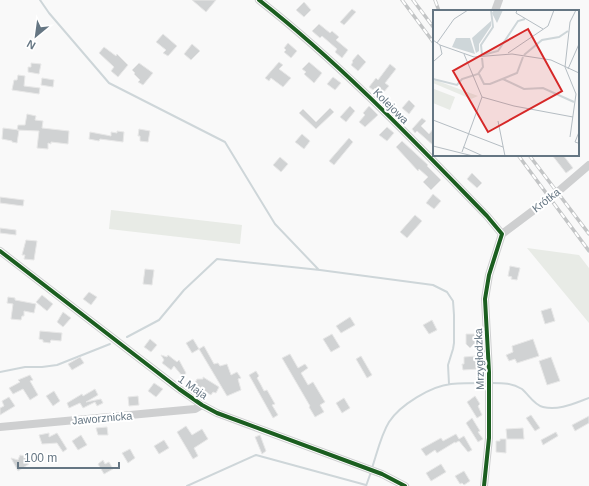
<svg xmlns="http://www.w3.org/2000/svg" width="589" height="486" viewBox="0 0 589 486" font-family="Helvetica,sans-serif">
	<style>
		.green { fill: #e8ebe6 }
		.lines { fill: none; stroke-linecap: round; stroke-linejoin: round }
		.stream { stroke: #ced6d9; stroke-width: 2 }
		.building { fill: #d0d2d3; stroke: #e8e8e8 }
		.minor { stroke: #cecfd0; stroke-width: 8 }
		.rail-casing { stroke: #c3c5c6; stroke-width: 3.5 }
		.rail { stroke: #fff; stroke-width: 2; stroke-dasharray: 6; stroke-linecap: butt }
		.cycleway-casing { stroke: #fff; stroke-width: 6 }
		.cycleway { stroke: #1b5e20; stroke-width: 4 }
		.labels { text-anchor: middle; stroke-width: 4; stroke-linejoin: round; paint-order: stroke }
		.street-label { font-size: 11px; fill: #657683; stroke: #fff }
		.inset-river { fill: none; stroke: #ced6d9; stroke-width: 2 }
		.inset-road { fill: none; stroke: #b5bdc3; stroke-width: 1 }
		.view { fill: #d62828; fill-opacity: 0.15; stroke: #d62828; stroke-width: 2 }
		.inset-edge { fill: none; stroke: #657683; stroke-width: 2 }
	</style>
	<rect width="100%" height="100%" fill="#f9f9f9"/>
	<path class="green" d="M111 210 242 225 240 244 109 229Z
		M527 248 579 255 589 268V323Z"/>
	<g class="lines">
		<path class="stream" d="M40 0 49 13 109 83 225 142 275 224 319 270
			M127 337 159 320 184 290 217 259 320 270 433 285 447 292 453 301 454 315V343L453 349 448 365 449 384
			M0 372 25 367H42L57 365 110 344
			M492 383C503 383 512 383 522 389 529 395 534 405 543 407 559 411 575 403 589 398
			M372 468C377 453 381 435 389 422 400 405 431 386 451 384 463 383 475 383 487 383
			M187 486 256 455 366 485
			M366 486 371 472"/>
	</g>
	<path class="building" d="M192 0H216L206 12Z
		M304 2 311 10 304 17 296 10Z
		M352 9 356 12 344 25 340 22Z
		M319 24 330 33 332 31 339 37 336 40 348 50 342 58 335 52 337 49 322 36 320 38 312 31Z
		M163 34 177 46 168 56 163 53 166 50 156 42Z
		M288 43 297 51 291 58 284 52 286 50 284 48Z
		M192 44 200 51 191 60 184 54Z
		M104 47 116 56 117 54 128 65 118 77 111 71 114 67 99 53Z
		M358 54 366 62 358 71 351 65 353 62 352 61Z
		M279 62 283 65 279 69 291 78 283 87 271 78 269 81 265 78Z
		M309 62 322 73 314 83 304 74 306 72 302 69Z
		M31 63 41 64 39 74 28 72V67H31Z
		M139 63 153 73 143 85 138 82 140 80 134 74 135 73 132 70Z
		M390 64 396 69 385 83 389 86 382 94 375 88 373 90 369 87 376 78 378 80Z
		M18 75 25 76 24 86 40 88 39 94 12 90 14 80H17Z
		M333 77 341 83 335 90 327 84Z
		M42 78 54 80 53 87 41 85Z
		M409 100 415 106 409 114 402 108Z
		M350 106 355 111 346 122 340 117Z
		M369 106 378 115 365 127 359 122 365 115 363 113Z
		M330 108 334 112 316 129 299 113 303 109 316 122Z
		M27 114 36 116 35 120 43 121 42 128 69 131 68 144 51 142V144L48 143V149L37 148 39 131 17 130 18 125H25Z
		M422 118 426 121 421 126 429 134 434 128V146L417 131 415 133 412 129Z
		M387 127 394 133 387 141 379 135Z
		M3 128 19 130 17 143 12 142V141L2 139Z
		M139 129 150 131 148 142 140 141V136H138Z
		M117 131 124 132 123 142 100 139 99 141 89 139 90 132 111 136V132L117 133Z
		M302 134 310 141 304 149 295 142Z
		M349 138 353 142 334 165 329 161Z
		M402 141 428 165 427 166 441 180 431 190 423 182 428 177 419 169 418 171 396 147Z
		M552 155H563L573 168 566 173Z
		M280 157 288 164 281 172 273 165Z
		M472 173 482 183 477 188 467 179Z
		M433 194 441 201 434 209 426 203Z
		M0 197 24 200 23 206 0 203Z
		M415 215 422 221 407 238 400 232Z
		M0 228 16 230V235L0 233Z
		M26 240 37 241 34 260 24 259 25 255H22Z
		M510 266 520 268 517 280 511 279 512 277 508 276Z
		M145 269 154 270 152 285 143 284Z
		M89 292 97 297 91 305 83 299Z
		M42 295 53 304 47 311 36 302Z
		M8 297 15 298V300L36 304 34 313 24 311V316H22L21 320 11 319 13 304 7 303Z
		M551 308 555 321 545 324 541 311Z
		M63 312 71 318 63 327 57 322Z
		M350 317 355 325 341 333 336 326Z
		M432 320 437 330 429 334 423 325Z
		M40 331 62 333 61 341 51 340 50 343 43 342V340L39 339Z
		M332 334 340 347 331 352 323 339Z
		M466 334H476L477 344H474L470 348 466 344Z
		M150 339 157 345 151 352 144 347Z
		M193 339 199 349 192 353 186 343Z
		M533 339 539 356 517 363 515 359 509 361 506 355 513 352 512 346Z
		M204 346 214 364 218 363 220 366 227 364 231 375 237 372 241 378 238 379 241 390 227 396 199 349Z
		M290 354 298 368 305 364 308 368 301 373 308 385 313 382 325 402 320 405 324 412 315 417 309 407 310 406 282 358Z
		M161 355 167 357 168 355 177 362 179 360 186 373 183 377 174 366 171 370 162 363 164 360Z
		M361 356 372 375 367 378 356 359Z
		M476 356 478 369 463 370 462 364H464V357Z
		M80 357 84 363 72 370 68 364Z
		M551 357 560 381 547 385 539 361Z
		M256 371 259 376 257 378 261 385 264 391 267 390 275 404 272 405 278 415 273 418 249 375Z
		M30 375 33 380 30 381 38 395 30 400 23 389 13 394 9 388 20 382 18 380Z
		M203 377 219 387 216 393 213 392 211 395 198 388 195 383 197 379H203Z
		M154 383 163 389 156 397 148 391Z
		M95 389 98 395 86 402 101 399 103 403 97 406 95 402 83 408 80 403 69 408 67 403 82 394 83 396Z
		M54 391 60 401 53 406 46 396Z
		M138 396 139 405 129 406 128 397Z
		M475 396 480 404 478 406 482 415 477 418 467 402Z
		M9 397 15 406 0 415V408L4 406 2 401Z
		M344 398 350 408 342 413 336 403Z
		M531 415 540 428 535 431 526 418Z
		M589 416V423L575 431 572 425Z
		M472 418 480 431 478 432 483 439 478 442 466 423Z
		M186 426 192 435 202 429 208 439 194 448 198 456 193 459 177 432Z
		M107 427 108 435H98L96 428Z
		M523 428 524 439H507L506 429Z
		M556 432 558 436 543 445 541 440Z
		M49 433V437L57 433 67 449 63 452 57 443 42 444 39 435Z
		M456 434 459 439 464 436 472 450 468 452 459 441 455 443V442L437 453 435 450 426 456 421 449 441 438 443 441Z
		M81 435 87 445 78 450 72 441Z
		M260 435 266 451 262 454 255 437Z
		M500 439H506V453L496 452V441H500Z
		M164 440 169 448 159 454 154 446Z
		M130 449 135 458 128 463 122 453Z
		M20 455 29 457 27 461 29 464 18 471 11 458 18 460Z
		M103 460 105 464 109 462 113 469 104 474 98 464Z
		M441 464 446 472 431 481 426 473Z
		M464 471 470 481 464 485 462 483 460 484 455 476Z"/>
	<g class="lines">
		<path class="minor" d="M259 0C342 65 414 141 487 216L502 234
			M495 11 499 0
			M502 234 554 195 589 165
			M0 251 179 389 202 405 217 413 382 474 405 486
			M0 427 195 409 202 405
			M484 486 489 438V372L485 299 489 275 502 234"/>
		<g class="rail-casing">
			<path id="rail" d="M402 0 434 43
				M413 0 434 28
				M435 0 439 11
				M518 155 589 251
				M529 155 589 234"/>
		</g>
		<use href="#rail" class="rail"/>
		<g class="cycleway-casing">
			<path id="cycleway" d="M259 0C342 65 414 141 487 216L502 234 489 275 485 299 489 372V438L484 486
				M0 251 179 389 202 405 217 413 382 474 405 486"/>
		</g>
		<use href="#cycleway" class="cycleway"/>
	</g>
	<g class="labels">
		<g class="street-label">
			<text transform="translate(391 106) rotate(45)" y="4">Kolejowa</text>
			<text transform="translate(546 200) rotate(-38)" y="4">Krótka</text>
			<text transform="translate(479 359) rotate(-92)" y="4">Mrzygłodzka</text>
			<text transform="translate(193 387) rotate(35)" y="4">1 Maja</text>
			<text transform="translate(102 418) rotate(-5)" y="4">Jaworznicka</text>
		</g>
	</g>
	<g transform="translate(433 10)">
		<rect width="146" height="146" fill="#f9f9f9"/>
		<path d="M2 70 45 86 38 89 0 73ZM1 79 22 87 17 100 0 93Z" fill="#e8ebe6"/>
		<path d="M61 0H70L64 13 59 3ZM58 11V16L46 34V41L43 43 39 28ZM23 28H37L42 44 19 37Z" fill="#ced6d9"/>
		<path class="inset-river" d="M49 45 48 35 60 17 58 0M50 45 65 41 85 11 92 9M91 45 109 30 126 27 135 21M46 64 51 74H57L84 63 90 47M0 69 24 75 29 69 45 64 50 57 49 48M70 69 91 79 110 78 141 92"/>
		<path class="inset-road" d="M0 0H13M84 0 83 3 110 19M0 30 7 35 41 47 79 44 118 50 146 63M4 33 21 9 35 0M75 43 115 16 121 0M31 44 49 87M1 51 9 44 7 35M135 59 146 34M49 87 81 96 140 107M0 110 70 137M65 111 72 146M137 127 143 84 132 57 137 12 143 0M145 133 142 132 146 122M0 136 40 146M30 137 50 146M29 142 49 87"/>
		<path class="view" d="M95 19 129 81 55 122 20 61Z"/>
		<rect width="146" height="146" class="inset-edge"/>
	</g>
	<g transform="translate(36 36) rotate(209)" stroke="#ffffff" stroke-width="3" paint-order="stroke">
	<path d="M0-3L7 15L0 10L-7 15Z" fill="#657683"/>
	<text y="-6" font-size="11" font-weight="bold" text-anchor="middle" fill="#657683">N</text>
	</g>
	<path d="M18 462v6h101v-6" fill="none" stroke="#657683" stroke-width="2"/>
	<text x="24" y="462" font-size="12" fill="#657683" stroke="#ffffff" stroke-width="3" paint-order="stroke">100 m</text>
</svg>
